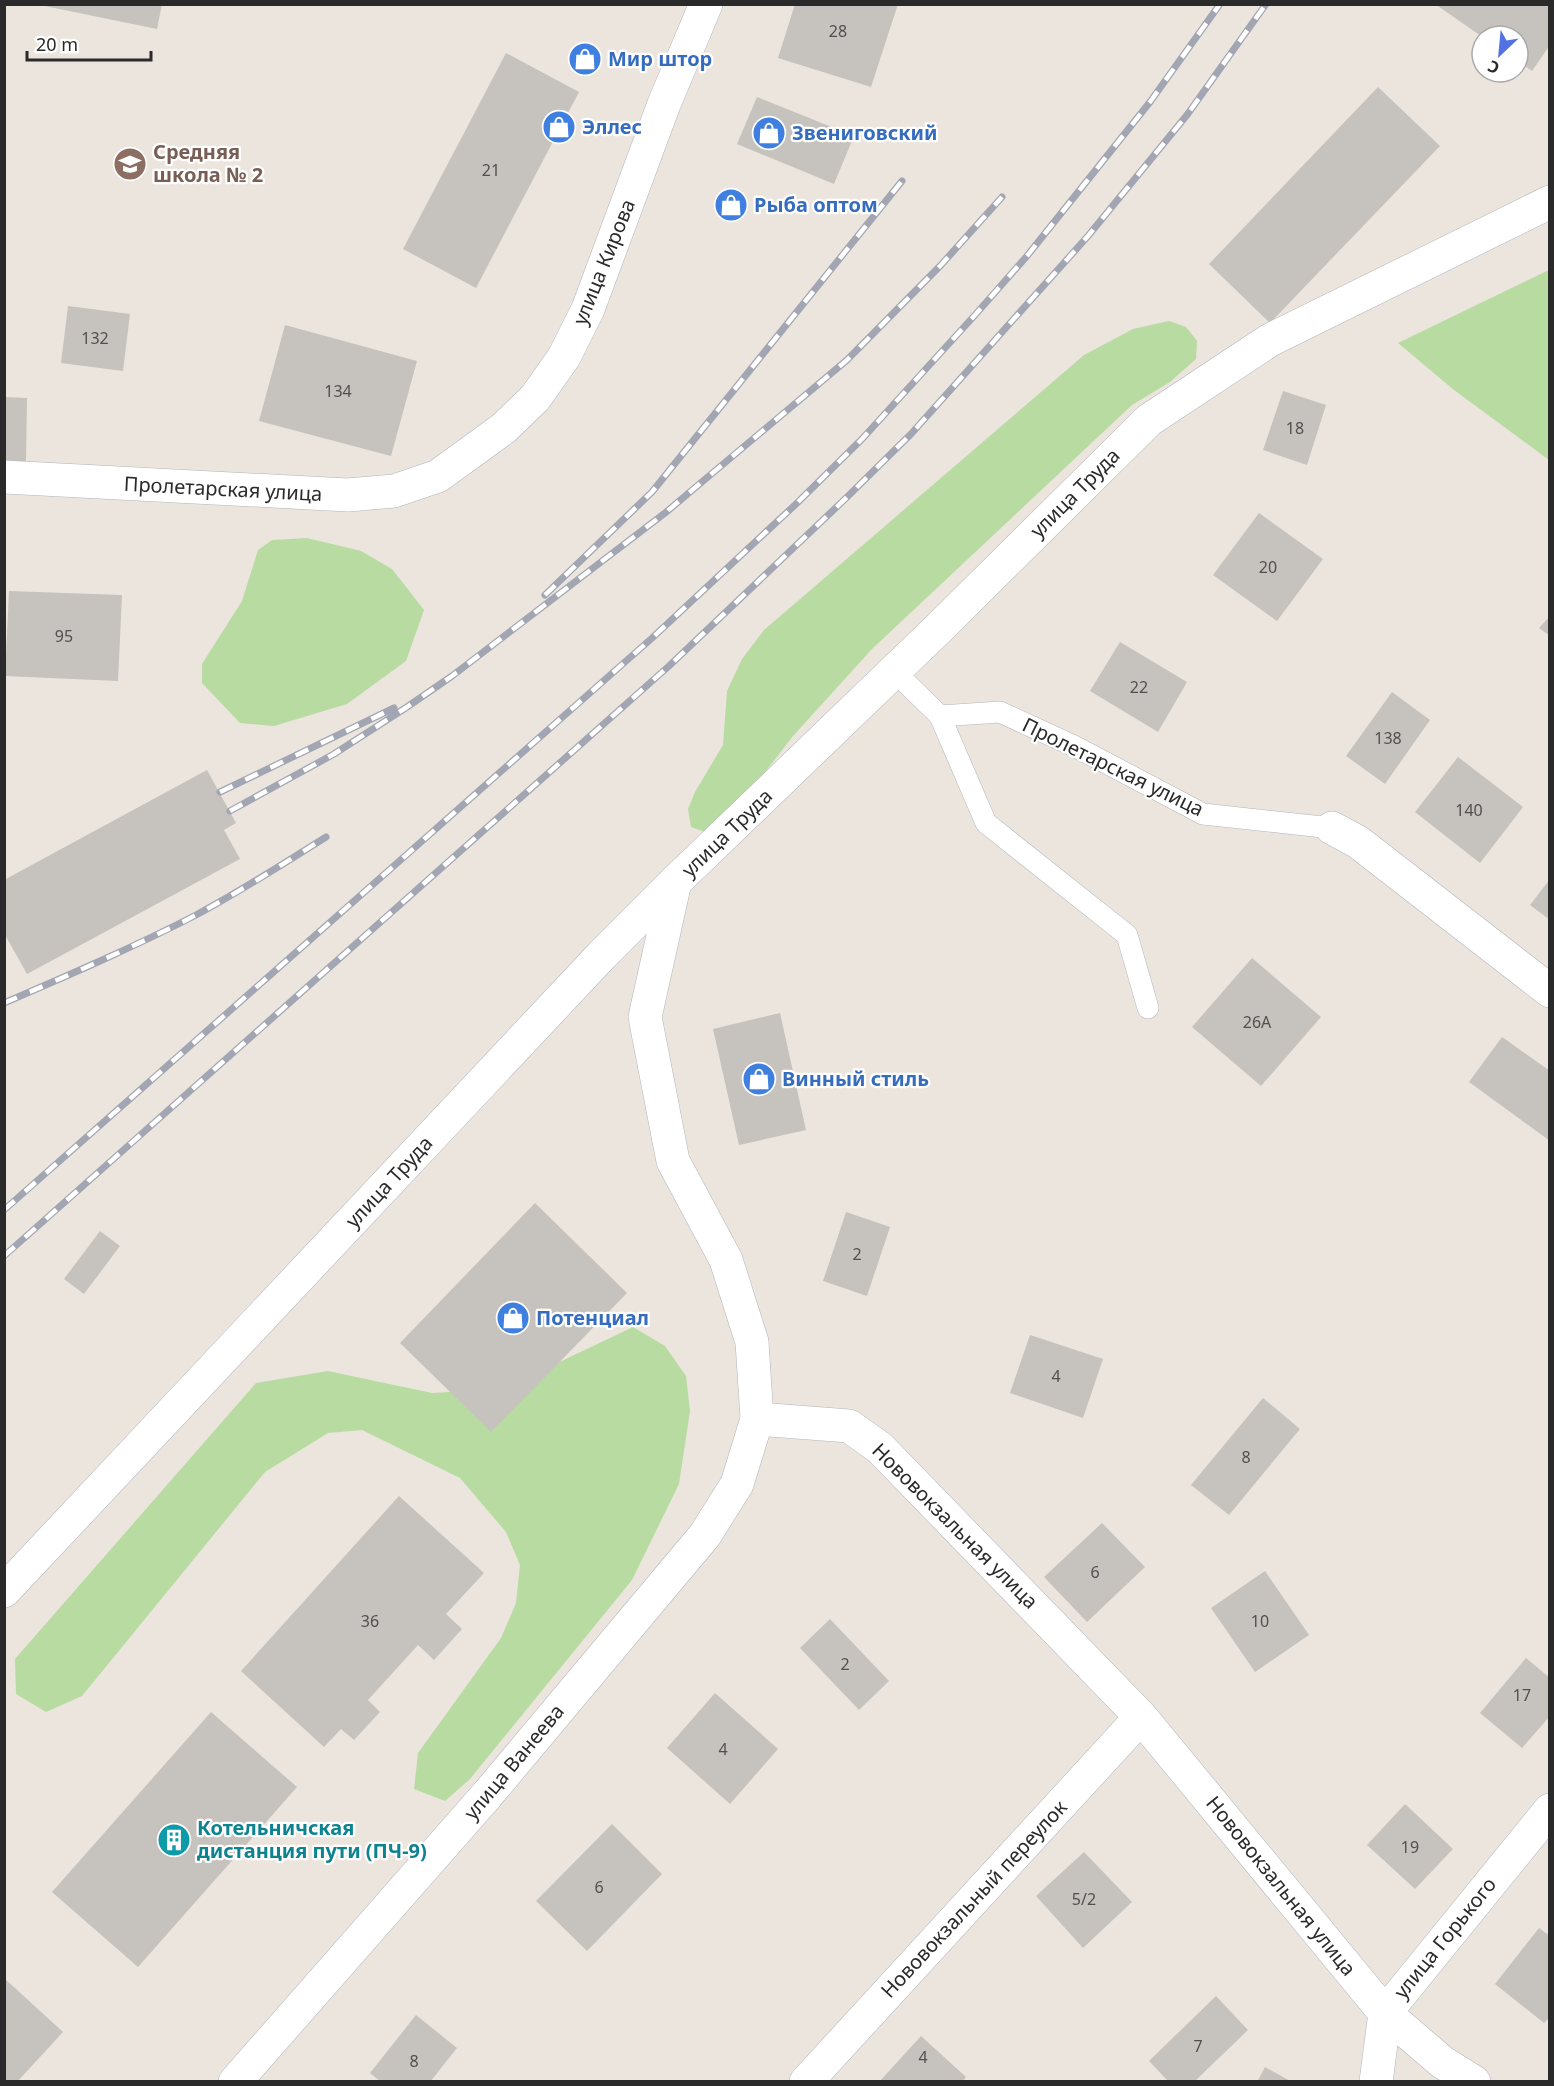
<svg xmlns="http://www.w3.org/2000/svg" width="1554" height="2086" viewBox="0 0 1554 2086" font-family="'Noto Sans',sans-serif">
	<style>
		.green { fill: #b7dba1 }
		.building { fill: #c6c2bd }
		.lines { fill: none; stroke-linecap: round; stroke-linejoin: round }
		.lane-casing { stroke: #b2b4bc; stroke-width: 22 }
		.street-casing { stroke: #b2b4bc; stroke-width: 34 }
		.secondary-casing { stroke: #b2b4bc; stroke-width: 34 }
		.lane { stroke: #fff; stroke-width: 21 }
		.street { stroke: #fff; stroke-width: 33 }
		.secondary { stroke: #fff; stroke-width: 33 }
		.rail-casing { stroke: #a2a5b2; stroke-width: 7 }
		.rail { stroke: #fff; stroke-width: 4.5; stroke-dasharray: 14; stroke-linecap: butt }
		.labels { text-anchor: middle; stroke-width: 4.5; stroke-linejoin: round; paint-order: stroke }
		.number-label { font-size: 16px; fill: #51504f }
		.shop-label { font-size: 20px; font-weight: bold; fill: #366cbe; stroke: #fff; text-anchor: start }
		.education-label { font-size: 20px; font-weight: bold; fill: #785e54; stroke: #fff; text-anchor: start }
		.street-label { font-size: 20px; fill: #2a2a2a; stroke: #fff }
		.culture-label { font-size: 20px; font-weight: bold; fill: #0d838f; stroke: #fff; text-anchor: start }
	</style>
	<rect width="100%" height="100%" fill="#ebe5de"/>
	<path class="green" d="M1549 270V460L1454 390 1398 343Z
		M1169 321 1186 327 1197 341 1196 359 1170 382 1132 405 872 649 793 736 724 825 708 833 691 827 688 809 695 792 723 745 727 691 742 659 764 630 1084 355 1133 329Z
		M307 538 361 551 392 569 424 610 406 661 347 704 274 726 240 723 202 683V664L242 601 258 550 272 540Z
		M633 1327 665 1346 686 1376 690 1411 679 1484 632 1580 470 1779 445 1801 414 1789 418 1753 501 1638 516 1603 520 1565 506 1532 460 1478 362 1430 328 1433 265 1472 82 1696 46 1712 16 1694 15 1659 256 1383 328 1371 432 1393 503 1389Z"/>
	<path class="building" d="M35 4H162L157 29Z
		M795 4H898L871 87 778 58Z
		M1435 4H1550V45L1532 71 1518 61V36H1481Z
		M506 53 579 92 476 288 403 249Z
		M1378 87 1440 146 1270 323 1209 264Z
		M757 97 854 136 834 184 737 144Z
		M68 306 130 314 123 371 61 363Z
		M285 325 417 361 391 456 259 421Z
		M1283 391 1326 405 1307 465 1263 450Z
		M4 397 27 398 26 461H4Z
		M1259 513 1323 559 1277 621 1213 575Z
		M9 591 122 595 118 681 5 676Z
		M1550 616V636L1539 628Z
		M1120 642 1187 682 1158 732 1090 691Z
		M1392 692 1430 720 1385 784 1346 756Z
		M1458 757 1523 807 1480 863 1415 812Z
		M207 770 236 823 224 830 240 859 27 974 4 933V880Z
		M1550 879V920L1530 905Z
		M1252 958 1321 1017 1261 1086 1192 1027Z
		M780 1013 806 1130 739 1145 713 1029Z
		M1502 1037 1550 1071V1141L1469 1082Z
		M535 1203 627 1293 491 1432 400 1343Z
		M846 1212 890 1227 867 1296 823 1281Z
		M100 1231 120 1246 84 1294 64 1279Z
		M1030 1335 1103 1359 1083 1418 1010 1393Z
		M1263 1398 1300 1429 1229 1515 1191 1485Z
		M399 1496 484 1573 446 1614 462 1629 434 1660 418 1645 368 1700 380 1712 354 1740 341 1729 324 1747 241 1671Z
		M1102 1523 1145 1567 1087 1622 1044 1577Z
		M1265 1571 1309 1635 1255 1672 1211 1608Z
		M830 1619 889 1681 859 1710 800 1648Z
		M1526 1658 1550 1678V1716L1522 1748 1480 1713Z
		M715 1693 778 1749 730 1804 667 1748Z
		M211 1712 297 1787 138 1967 52 1892Z
		M1405 1804 1453 1849 1415 1889 1367 1845Z
		M612 1824 662 1874 587 1951 536 1901Z
		M1084 1852 1132 1902 1083 1948 1036 1896Z
		M1539 1928 1550 1936V2017L1544 2023 1495 1984Z
		M4 1978 63 2032 17 2082H4Z
		M1216 1996 1248 2030 1194 2082H1169L1149 2061Z
		M416 2015 457 2048 430 2082H381L370 2073Z
		M921 2036 966 2077 962 2082H879Z
		M1265 2067 1292 2082H1257Z"/>
	<g class="lines">
		<g class="lane-casing">
			<path id="lane" d="M894 671 940 716 1000 712 1074 746 1203 814 1332 828
				M940 716 986 823 1127 935 1148 1008"/>
		</g>
		<g class="street-casing">
			<path id="street" d="M4 477 348 495 394 491 438 476 504 428 535 398 564 357 588 309 664 104 706 4
				M1332 828 1358 842 1550 991
				M757 1419 849 1426 880 1448 1141 1717 1385 2013 1442 2062 1474 2082
				M4 1591 601 956 675 882
				M806 2082 1141 1717
				M1376 2082 1385 2013 1550 1810"/>
		</g>
		<g class="secondary-casing">
			<path id="secondary" d="M235 2082 487 1795 705 1535 737 1484 757 1419 752 1342 726 1260 673 1161 645 1017 675 882 940 627 1149 420 1270 340 1550 202"/>
		</g>
		<use href="#lane" class="lane"/>
		<use href="#street" class="street"/>
		<use href="#secondary" class="secondary"/>
		<g class="rail-casing">
			<path id="rail" d="M545 595 652 492 902 181
				M220 792 394 708
				M230 811 334 754 407 707 452 676 665 513 847 360 941 265 1002 197
				M4 1003C69 975 134 947 196 915 241 891 283 864 326 837
				M4 1210 651 639 796 504 862 439 975 315 1027 256 1150 102 1220 4
				M4 1256 669 666 844 500 911 434 1088 236 1187 115 1266 4"/>
		</g>
		<use href="#rail" class="rail"/>
	</g>
	<defs>
		<g id="shop-disc" transform="scale(1.725)"><circle r="9.5" fill="#3f7fe0" stroke="#fff"/><path d="M-5-2.5h2.3a2.7 3.5 0 0 1 5.4 0H5L5.5 6h-11ZM-1.5-2.5h3a1.5 2.3 0 0 0-3 0Z" fill="#fff"/></g>
		<g id="school-disc" transform="scale(1.725)"><circle r="9.5" fill="#8d6e63" stroke="#fff"/><path d="M0-5L7-2L0 1L-7-2ZM-4 1L0 2.5L4 1V4Q0 6-4 4Z" fill="#fff"/></g>
		<g id="building-disc" transform="scale(1.725)"><circle r="9.5" fill="#0f9aa8" stroke="#fff"/><path d="M-4-6H4V6H1V3H-1V6H-4ZM-2.5-4.3h1.7v1.8h-1.7ZM.8-4.3h1.7v1.8H.8ZM-2.5-1h1.7V.8h-1.7ZM.8-1h1.7V.8H.8Z" fill="#fff"/></g>
	</defs>
	<g fill-rule="evenodd">
		<use href="#shop-disc" x="585" y="59"/>
		<use href="#shop-disc" x="559" y="127"/>
		<use href="#shop-disc" x="769" y="133"/>
		<use href="#school-disc" x="130" y="164"/>
		<use href="#shop-disc" x="731" y="205"/>
		<use href="#shop-disc" x="759" y="1079"/>
		<use href="#shop-disc" x="513" y="1318"/>
		<use href="#building-disc" x="174" y="1840"/>
	</g>
	<g class="labels">
		<g class="number-label">
			<text x="838" y="37">28</text>
			<text x="491" y="176">21</text>
			<text x="95" y="344">132</text>
			<text x="338" y="397">134</text>
			<text x="1295" y="434">18</text>
			<text x="1268" y="573">20</text>
			<text x="64" y="642">95</text>
			<text x="1139" y="693">22</text>
			<text x="1388" y="744">138</text>
			<text x="1469" y="816">140</text>
			<text x="1257" y="1028">26А</text>
			<text x="857" y="1260">2</text>
			<text x="1056" y="1382">4</text>
			<text x="1246" y="1463">8</text>
			<text x="1095" y="1578">6</text>
			<text x="370" y="1627">36</text>
			<text x="1260" y="1627">10</text>
			<text x="845" y="1670">2</text>
			<text x="1522" y="1701">17</text>
			<text x="723" y="1755">4</text>
			<text x="1410" y="1853">19</text>
			<text x="599" y="1893">6</text>
			<text x="1084" y="1905">5/2</text>
			<text x="1198" y="2052">7</text>
			<text x="923" y="2063">4</text>
			<text x="414" y="2067">8</text>
		</g>
		<g class="shop-label">
			<text x="608" y="66">Мир штор</text>
			<text x="582" y="134">Эллес</text>
			<text x="792" y="140">Звениговский</text>
			<text x="754" y="212">Рыба оптом</text>
			<text x="782" y="1086">Винный стиль</text>
			<text x="536" y="1325">Потенциал</text>
		</g>
		<g class="education-label">
			<text x="153" y="159">Средняя<tspan x="153" dy="23">школа № 2</tspan></text>
		</g>
		<g class="street-label">
			<text transform="translate(604 262) rotate(-68)" y="7">улица Кирова</text>
			<text transform="translate(223 489) rotate(3)" y="7">Пролетарская улица</text>
			<text transform="translate(1075 493) rotate(-45)" y="7">улица Труда</text>
			<text transform="translate(1113 767) rotate(26)" y="7">Пролетарская улица</text>
			<text transform="translate(727 833) rotate(-44)" y="7">улица Труда</text>
			<text transform="translate(389 1182) rotate(-47)" y="7">улица Труда</text>
			<text transform="translate(955 1526) rotate(45)" y="7">Нововокзальная улица</text>
			<text transform="translate(514 1762) rotate(-50)" y="7">улица Ванеева</text>
			<text transform="translate(1281 1886) rotate(51)" y="7">Нововокзальная улица</text>
			<text transform="translate(974 1899) rotate(-47)" y="7">Нововокзальный переулок</text>
			<text transform="translate(1445 1938) rotate(-51)" y="7">улица Горького</text>
		</g>
		<g class="culture-label">
			<text x="197" y="1835">Котельничская<tspan x="197" dy="23">дистанция пути (ПЧ-9)</tspan></text>
		</g>
	</g>
	<rect width="1554" height="2086" fill="none" stroke="#2a2a2a" stroke-width="12"/>
	<g transform="translate(1500 54) rotate(206)"><circle r="28" fill="#ffffff" stroke="#aaaaaa" stroke-width="1.5"/>
	<path d="M0-4.5L10 22L0 15L-10 22Z" fill="#5272e4"/>
	<text y="-9" font-size="16" font-weight="bold" text-anchor="middle" fill="#2a2a2a">С</text>
	</g>
	<path d="M27 51v9h124v-9" fill="none" stroke="#2a2a2a" stroke-width="3"/>
	<text x="36" y="51" font-size="18" fill="#2a2a2a" stroke="#ffffff" stroke-width="4.5" paint-order="stroke">20 m</text>
</svg>
